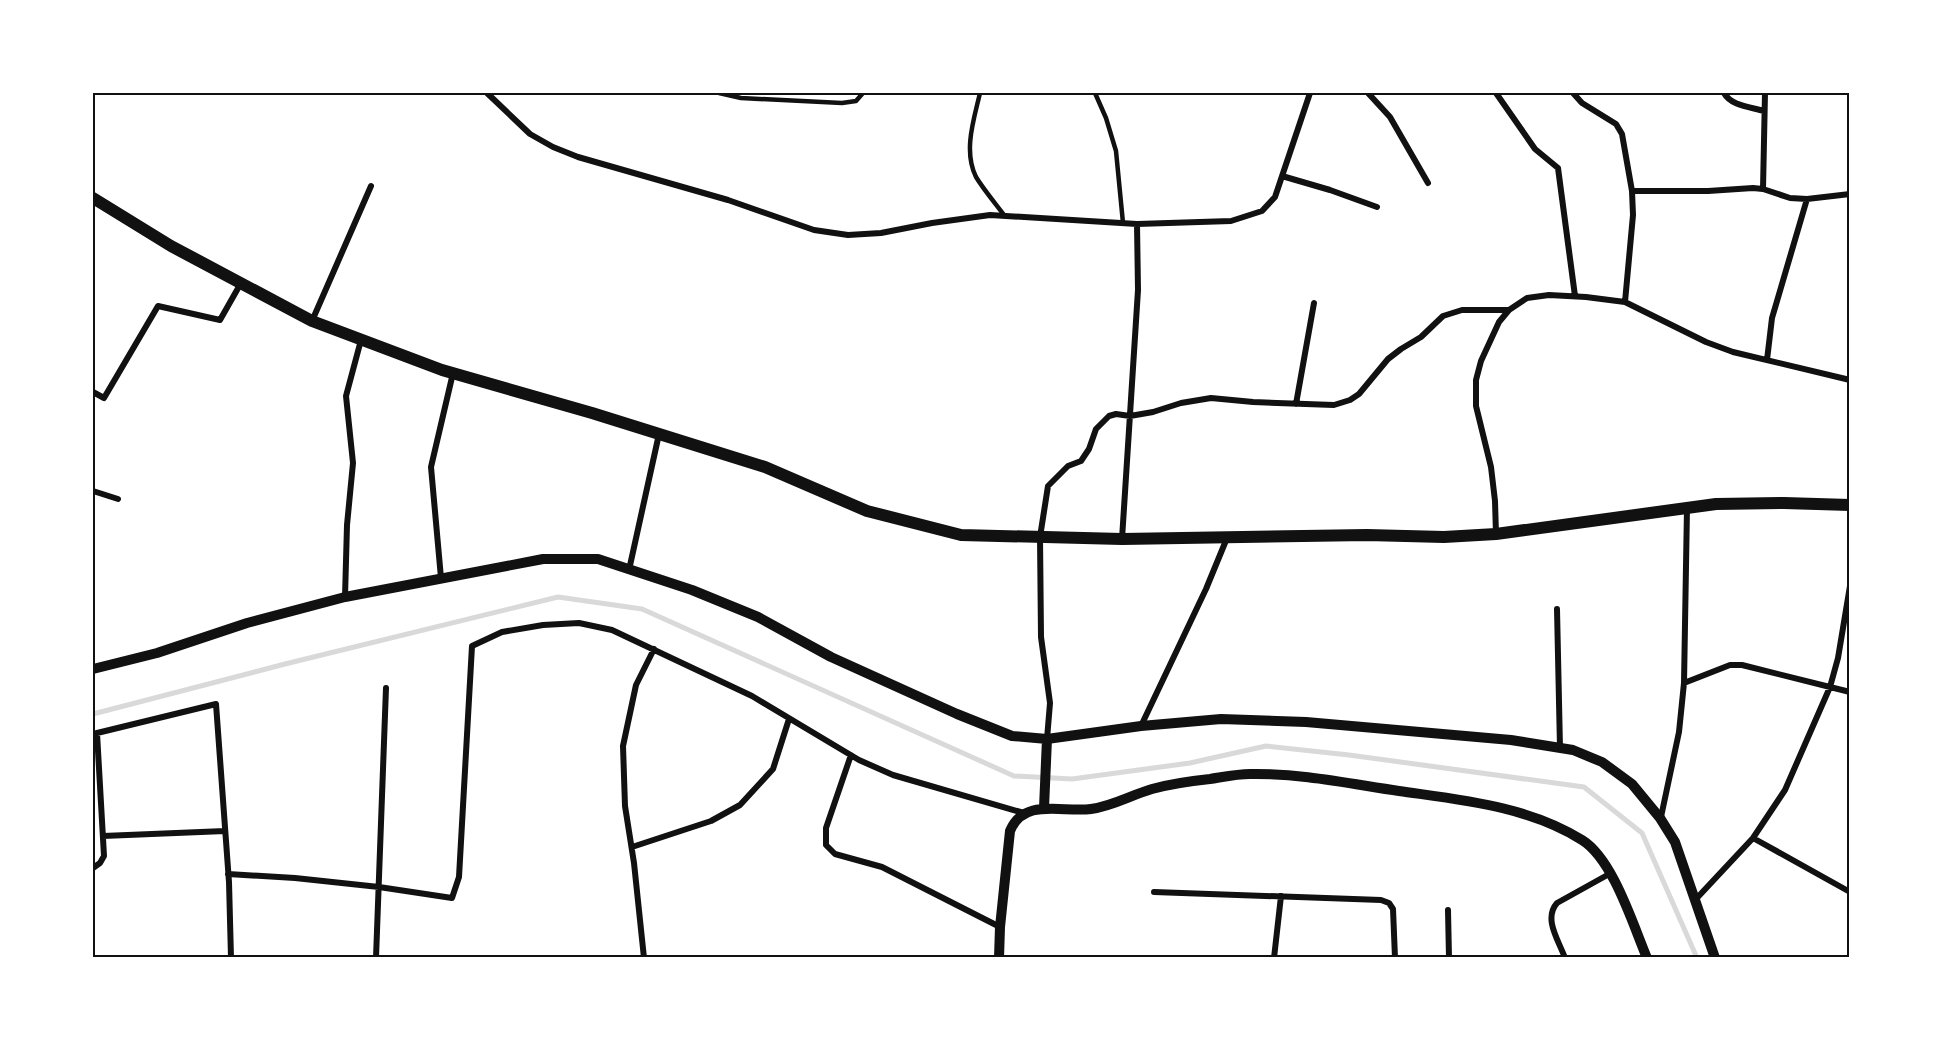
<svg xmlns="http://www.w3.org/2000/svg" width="1943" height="1051" viewBox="0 0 1943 1051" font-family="'Source Sans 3',sans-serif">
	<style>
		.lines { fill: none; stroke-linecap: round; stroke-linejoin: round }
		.stream { stroke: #d9d9d9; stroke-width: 5 }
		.service { stroke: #111; stroke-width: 4.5 }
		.minor { stroke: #111; stroke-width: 6 }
		.tertiary { stroke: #111; stroke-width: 10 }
		.secondary { stroke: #111; stroke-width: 12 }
		.neatline { fill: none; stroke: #111; stroke-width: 2 }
	</style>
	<rect width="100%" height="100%" fill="#fff"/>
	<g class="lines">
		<path class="stream" d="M93 714 285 664 558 597 642 609 1014 776 1072 779 1190 763 1266 746 1349 755 1584 787 1642 833 1697 958"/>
		<path class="service" d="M719 93 741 98 842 103 856 101 863 93
			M980 93C974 119 963 151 976 177 984 190 995 203 1004 215
			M1095 93 1106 118 1116 151 1123 223"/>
		<path class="minor" d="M487 93 530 134 553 147 578 157 728 200 814 230 848 235 881 233 932 223 990 215 1137 224 1231 221 1262 211 1275 197 1310 93
			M1368 93 1390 117 1428 183
			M1496 93 1535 149 1558 168 1575 296
			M1573 93 1582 103 1616 124 1622 134 1632 191 1633 215 1625 302
			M1724 93C1731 106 1751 107 1764 111
			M1282 176 1330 190 1377 207
			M1763 189 1765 93
			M1632 191H1708L1753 188 1763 189 1790 198 1807 199 1850 194
			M312 321 371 186
			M1767 360 1772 318 1807 199
			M93 392 104 398 158 306 220 320 241 283
			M1296 404 1314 303
			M93 491 118 499
			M1496 534 1495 501 1491 467 1476 406V380L1481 361 1499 322 1509 310 1527 298 1549 295 1586 297 1625 302 1706 342 1733 352 1850 380
			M1122 539 1138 290 1137 224
			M629 570 659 434
			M441 578 431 467 453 373
			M345 597 347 525 353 463 346 396 361 340
			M1557 609 1560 748
			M1684 683 1730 665H1742L1850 692
			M1141 726 1206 589 1227 538
			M93 734 216 704 229 882 231 958
			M1047 739 1050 703 1041 637 1040 537 1048 486 1068 466 1081 461 1089 449 1096 429 1109 416 1116 414 1130 416 1153 412 1181 403 1211 398 1253 402 1334 405 1350 400 1359 394 1388 359 1401 349 1421 337 1443 316 1462 310H1509
			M851 755 826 828V845L835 854 882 867 1000 927
			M1661 817 1679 732 1684 683 1687 508
			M103 836 225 831
			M1753 838 1850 892
			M632 847 711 821 740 805 773 769 789 719
			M93 868 100 863 104 856 97 733
			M228 874 295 878 379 887 452 898 459 877 472 646 502 632 543 625 579 623 612 630 752 696 859 760 893 775 1024 813
			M1154 892 1381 900 1389 903 1393 909 1395 958
			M1696 899 1753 838 1785 790 1830 687 1838 658 1850 586
			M1448 910 1449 958
			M376 958 386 688
			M644 958 634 863 625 806 623 746 636 685 654 649
			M1274 958 1281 896
			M1565 958C1559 941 1543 919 1557 903L1611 873"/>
		<path class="tertiary" d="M93 669 157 653 247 623 345 597 543 559H598L692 590 758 617 831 657 957 714 1012 736 1047 739 1141 726 1221 719 1306 722 1511 740 1573 750 1602 762 1632 784 1660 818 1675 842 1715 958
			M1044 808 1047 739
			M999 958 1000 927 1010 831C1024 797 1063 813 1091 809 1113 806 1131 795 1152 789 1170 784 1191 781 1210 779 1223 777 1237 774 1250 774 1300 773 1351 784 1399 791 1461 800 1528 806 1582 840 1613 859 1633 925 1647 958"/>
		<path class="secondary" d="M93 198 171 246 312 321 442 370 592 413 765 467 867 511 961 535 1122 539 1367 535 1444 537 1496 534 1716 504 1784 503 1850 505"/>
	</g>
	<rect width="1943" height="1051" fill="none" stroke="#ffffff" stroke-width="189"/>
	<rect x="94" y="94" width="1754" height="862" class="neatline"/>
</svg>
